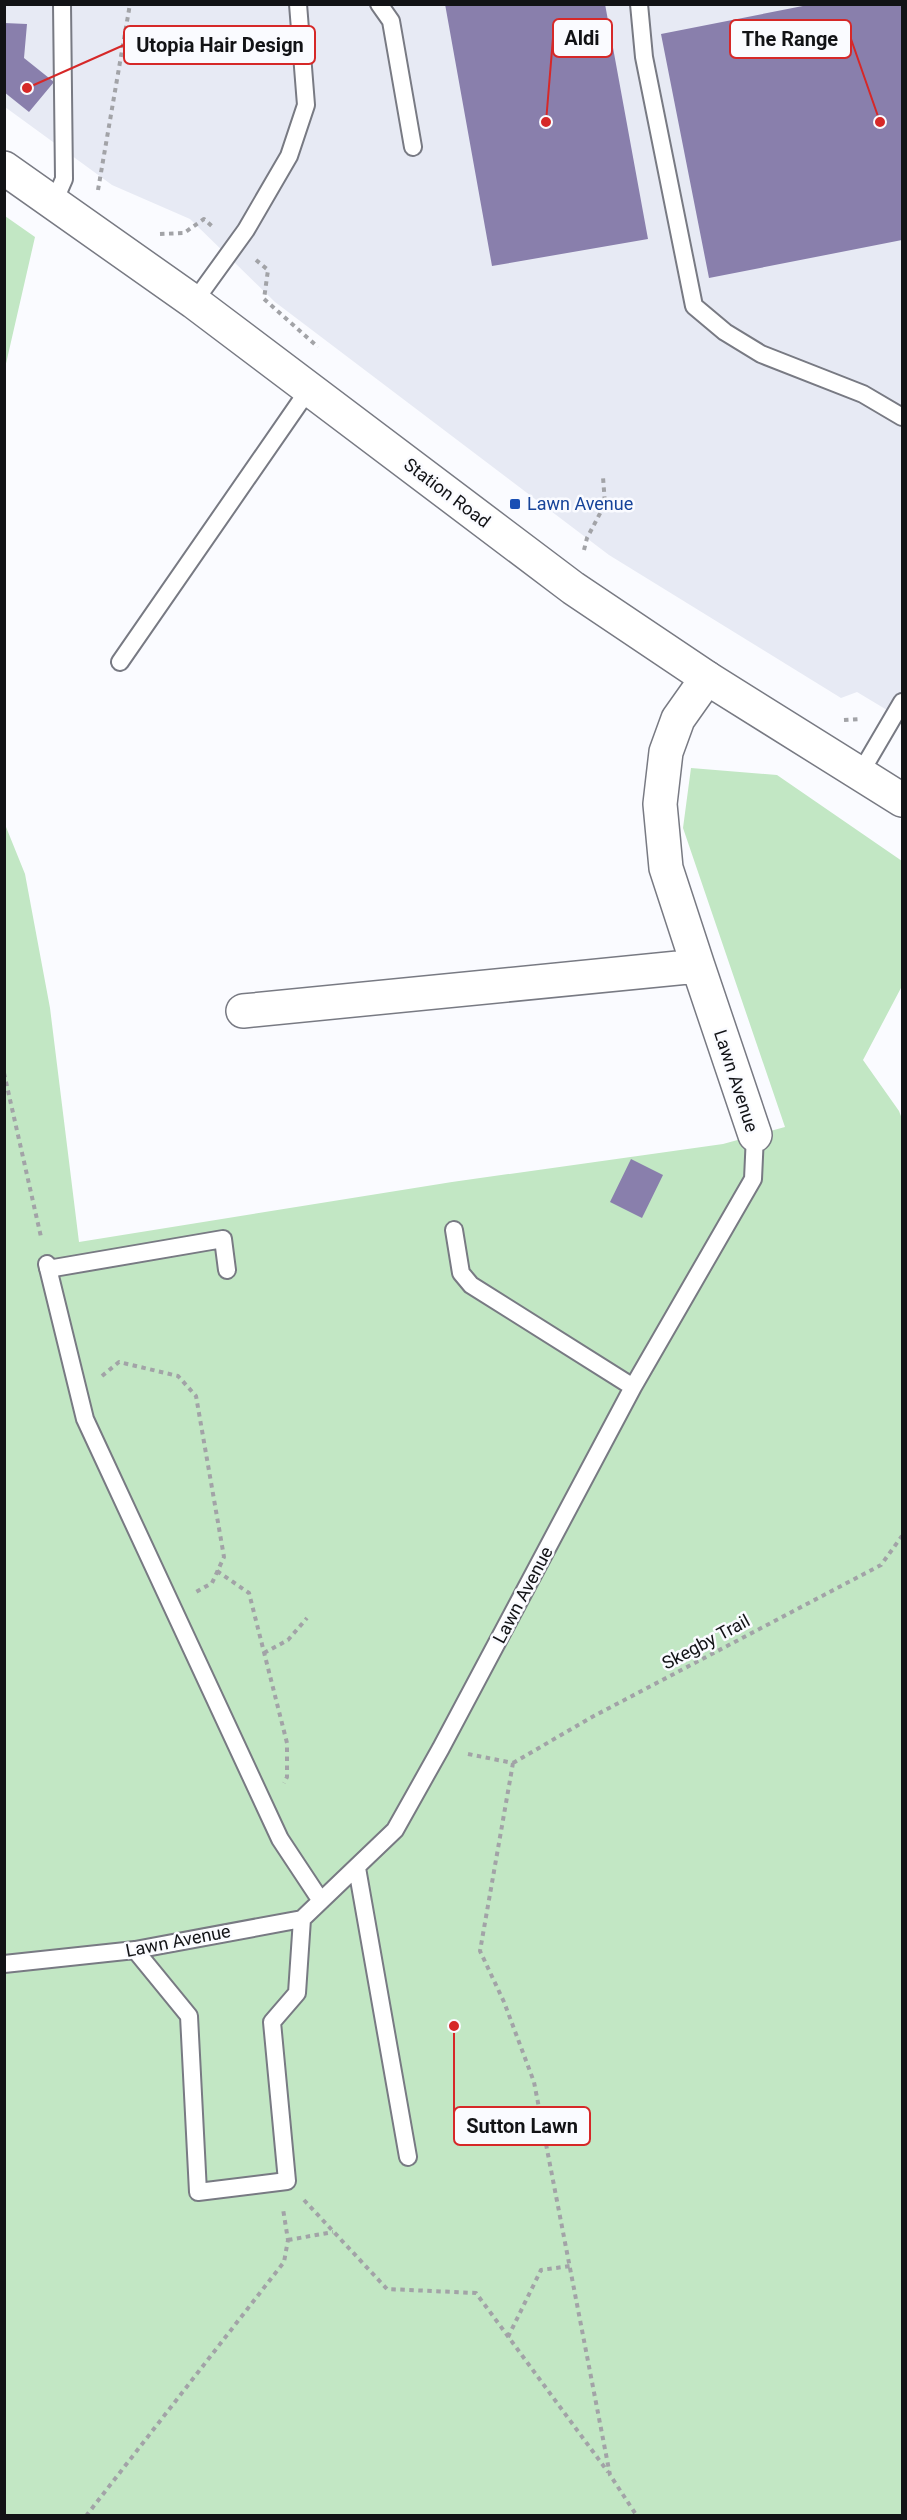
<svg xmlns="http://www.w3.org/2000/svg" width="907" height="2520" viewBox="0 0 907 2520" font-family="Roboto,sans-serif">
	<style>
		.built { fill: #e7eaf4 }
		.green { fill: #c2e7c4 }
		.building { fill: #897fac }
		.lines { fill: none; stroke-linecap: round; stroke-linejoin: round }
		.service-casing { stroke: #787a83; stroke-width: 20 }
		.minor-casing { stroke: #787a83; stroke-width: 36 }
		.tertiary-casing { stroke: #787a83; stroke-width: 36 }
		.path { stroke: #a2a3a7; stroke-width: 4; stroke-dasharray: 4.5 4.5; stroke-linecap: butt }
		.service { stroke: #fff; stroke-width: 16 }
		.minor { stroke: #fff; stroke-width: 33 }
		.tertiary { stroke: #fff; stroke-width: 33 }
		.transit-dot { fill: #1a4fb4; stroke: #fafbff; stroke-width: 2 }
		.labels { text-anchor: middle; stroke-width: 5; stroke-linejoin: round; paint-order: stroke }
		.street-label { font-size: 18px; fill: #121316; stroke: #fafbff }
		.transit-label { font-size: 18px; fill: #164399; stroke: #fafbff; text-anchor: start }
		.leader { fill: none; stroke: #d62828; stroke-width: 2 }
		.callout-dot { fill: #d62828; stroke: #fafbff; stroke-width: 2 }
		.callout { fill: #fafbff; stroke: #d62828; stroke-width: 2 }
		.callout-label { font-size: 20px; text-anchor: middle; font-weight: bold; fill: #121316 }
	</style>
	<rect width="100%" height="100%" fill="#fafbff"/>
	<path class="built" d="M5 5H902V719L857 692 841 698 609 555 275 302 190 219 112 185 5 107Z"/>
	<path class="green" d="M5 216 35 237 5 368Z
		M691 768 777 775 902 861V986L863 1060 899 1111 902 1119V2515H5L4 822 25 874 50 1008 79 1242 452 1182 723 1144 785 1127 683 828Z"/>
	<path class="building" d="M445 4H605L648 239 492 266Z
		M813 4H902V240L709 278 661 34Z
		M4 23 27 24 24 58 54 82 29 112 4 92Z
		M631 1159 663 1175 642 1218 610 1202Z"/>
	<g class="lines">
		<g class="service-casing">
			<path id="service" d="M379 4 391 21 413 147
				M639 4 644 57 694 306 725 332 761 354 863 394 902 417
				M54 202 64 179 62 4
				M194 302 246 230 289 156 306 105 298 4
				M120 662 309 389
				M861 772 902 702
				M454 1230 461 1273 471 1285 633 1387
				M47 1264 85 1419 280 1839 321 1901
				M48 1269 223 1239 227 1270
				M357 1868 408 2157
				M135 1950 189 2016 198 2192 287 2181 272 2022 297 1993 302 1919
				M4 1964 135 1950 302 1919 395 1830 441 1748 633 1387 753 1179 755 1135"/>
		</g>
		<g class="minor-casing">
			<path id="minor" d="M698 966 755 1135
				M243 1011 698 966 666 868 660 804 666 752 678 719 707 678"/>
		</g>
		<g class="tertiary-casing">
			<path id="tertiary" d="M4 168 194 302 573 588 707 678 902 800"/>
		</g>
		<path class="path" d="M98 190 130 4
			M160 234 184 233 204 219 214 228
			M256 260 268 270 264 299 318 347
			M584 550 587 538 605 504 603 477
			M844 720 860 719
			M4 1073 41 1237
			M102 1376 119 1362 178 1376 196 1396 224 1557 212 1583 196 1592
			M217 1571 249 1593 287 1743V1777L284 1783
			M264 1653 288 1640 307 1618
			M468 1754 513 1763
			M513 1763 480 1951 504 2002 534 2082 610 2475 637 2516
			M513 1763 592 1717 881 1565 902 1536
			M304 2200 387 2289 476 2293 608 2472
			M288 2240 333 2232
			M508 2337 541 2270 570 2266
			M86 2516 284 2262 288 2240 283 2209"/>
		<use href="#service" class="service"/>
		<use href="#minor" class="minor"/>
		<use href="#tertiary" class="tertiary"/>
	</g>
	<rect class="transit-dot" x="509" y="498" width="12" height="12" rx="3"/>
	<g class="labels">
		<g class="street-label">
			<text transform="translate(447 493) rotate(37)" y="6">Station Road</text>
			<text transform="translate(736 1081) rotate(72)" y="6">Lawn Avenue</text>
			<text transform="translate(523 1595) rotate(-62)" y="6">Lawn Avenue</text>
			<text transform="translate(706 1642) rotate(-28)" y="6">Skegby Trail</text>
			<text transform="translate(178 1941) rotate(-11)" y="6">Lawn Avenue</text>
		</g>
		<g class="transit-label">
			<text x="527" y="510">Lawn Avenue</text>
		</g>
	</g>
	<path class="leader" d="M546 122L553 38M880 122L851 39M27 88L124 45M454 2026L454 2126"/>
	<g class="callout-dot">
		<circle cx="546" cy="122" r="6"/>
		<circle cx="880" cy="122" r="6"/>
		<circle cx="27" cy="88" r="6"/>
		<circle cx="454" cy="2026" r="6"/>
	</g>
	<g class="callout">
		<rect x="553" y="19" width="59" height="38" rx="6"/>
		<rect x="730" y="20" width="121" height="38" rx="6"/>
		<rect x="124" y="26" width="191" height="38" rx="6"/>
		<rect x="454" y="2107" width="136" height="38" rx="6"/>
	</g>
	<g class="callout-label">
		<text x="582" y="45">Aldi</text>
		<text x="790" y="46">The Range</text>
		<text x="220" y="52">Utopia Hair Design</text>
		<text x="522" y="2133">Sutton Lawn</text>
	</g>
	<rect width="907" height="2520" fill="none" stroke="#121316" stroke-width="12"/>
</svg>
